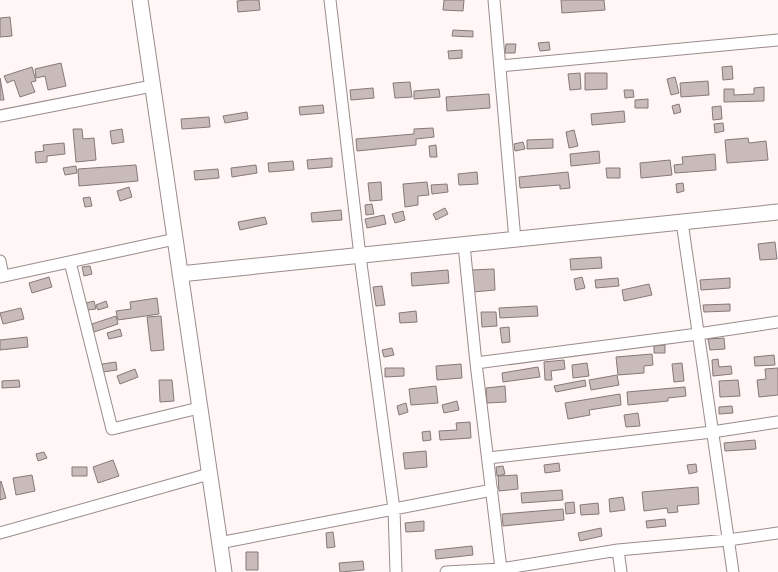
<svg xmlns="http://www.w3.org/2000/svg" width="778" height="572" viewBox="0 0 778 572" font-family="Mulish,sans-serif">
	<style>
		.building { fill: #c9bbba; stroke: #867978 }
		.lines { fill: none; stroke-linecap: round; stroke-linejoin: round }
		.street-casing { stroke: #9a8c8c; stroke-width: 13 }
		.secondary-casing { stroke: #9a8c8c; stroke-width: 17 }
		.street { stroke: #fff; stroke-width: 11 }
		.secondary { stroke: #fff; stroke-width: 15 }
	</style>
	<rect width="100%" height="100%" fill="#fff6f5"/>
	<path class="building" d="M247 0H259L260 10 238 12 237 1Z
		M444 0H464L463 11 443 10Z
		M561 0H604L605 10 562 13Z
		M10 17 12 36 0 37V18Z
		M453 30 473 31V37L452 36Z
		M549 42 550 50 540 51 538 43Z
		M506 44H516L515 53H505Z
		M462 50V58L449 59 448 51Z
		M61 63 66 86 48 90 45 76 36 78 35 69Z
		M732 66 733 79 723 80 722 67Z
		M32 67 36 81 31 82 35 92 20 97 14 80 7 83 4 76Z
		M580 73 581 89 570 90 568 74Z
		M585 73H607V89L585 90Z
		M675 77 679 93 671 95 667 79Z
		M0 78 4 100H0Z
		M708 81 709 95 681 97 680 83Z
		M410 82 412 97 395 98 393 83Z
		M764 87V101L724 102V89H734V95L754 94V88Z
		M373 88 374 98 351 100 350 90Z
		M439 89 440 97 414 99V91Z
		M624 90H633L634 97 625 98Z
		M489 94 490 108 447 111 446 97Z
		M648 99V108H635V100Z
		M679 104 681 112 674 114 672 106Z
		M323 105 324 113 300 115 299 107Z
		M721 106 722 119 713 120 712 107Z
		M624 111 625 122 592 125 591 114Z
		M247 112 248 119 225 123 223 116Z
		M209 117 210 127 182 129 181 119Z
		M723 123 724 131 715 133 714 124Z
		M433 128 434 137 416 139V145L357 151 356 139 414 134V129Z
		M73 129H82L83 139 94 138 96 160 76 162Z
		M122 129 124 142 112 144 110 131Z
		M574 130 578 146 569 148 566 132Z
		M748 138 749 143 766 141 768 160 727 163 725 140Z
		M553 139V148L527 149V140Z
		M523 142 525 149 515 151 514 144Z
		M64 143 65 154 47 156V162L36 163 35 152 44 151 43 145Z
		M436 145 437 157H430L429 146Z
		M599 151 600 163 571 166 570 154Z
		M715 154 716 170 675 173 674 165 683 164 682 157Z
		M332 158V167L308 169 307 160Z
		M670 160 672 175 641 178 640 163Z
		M293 161 294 170 269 172 268 163Z
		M136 165 138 181 79 186 78 169Z
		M256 165 257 173 232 177 231 168Z
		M76 166 77 173 65 175 63 168Z
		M606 168H620V178H607Z
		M218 169 219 178 195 180 194 171Z
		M477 172 478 184 459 185 458 174Z
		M568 172 570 188 560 189V185L520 188 519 177Z
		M381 182 382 200 370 201 368 183Z
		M427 182 429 195 418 196V205L405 207 403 184Z
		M683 183 684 191 677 193 676 184Z
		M447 184 448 192 432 194 431 185Z
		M129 187 132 197 120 201 117 191Z
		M90 197 92 206 85 207 83 198Z
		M372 204 374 214 366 215 365 205Z
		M445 208 448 214 436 220 433 214Z
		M341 210 342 220 312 222 311 213Z
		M403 211 405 220 395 223 392 214Z
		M384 215 386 224 367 228 365 219Z
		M265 217 267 224 240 230 238 222Z
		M775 242 777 259 760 260 758 244Z
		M601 257 602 268 571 270 570 259Z
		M90 266 92 274 84 276 82 267Z
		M494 269 495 290 473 292 471 270Z
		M448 270 449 283 412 286 411 273Z
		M49 277 52 287 32 293 29 283Z
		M582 277 585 288 576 290 574 279Z
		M618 278 619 286 596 288 595 280Z
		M730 278V288L701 290 700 280Z
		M649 284 652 295 624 301 622 290Z
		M382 286 385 305 376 306 373 287Z
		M157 298 159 314 118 320 116 311 131 309 130 302Z
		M94 301 96 309 88 310 86 303Z
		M106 301 108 307 98 310 96 305Z
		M730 304V311L704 312 703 305Z
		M537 306 538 316 500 318 499 308Z
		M21 308 24 319 3 324 0 313Z
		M416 311 417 322 400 323 399 313Z
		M481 312H496L497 326 482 327Z
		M116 316 118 324 94 332 92 324Z
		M161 316 164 350 151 351 147 317Z
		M509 327 510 342 502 343 500 328Z
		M120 329 122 336 109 339 107 333Z
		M27 337 28 347 0 350V340Z
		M724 338 725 349 710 350 708 339Z
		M665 345V353H654V346Z
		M392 348 394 355 384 357 382 350Z
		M652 354 653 365 644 366V373L618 375 616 357Z
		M774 355 775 365 755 366 754 357Z
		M718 359 719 367 731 366 732 374 713 376 712 360Z
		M564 360 565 369 551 371 552 380H545L544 362Z
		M116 362 117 370 103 372 102 364Z
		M587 363 589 376 573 378 572 365Z
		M682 363 684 381 674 382 672 364Z
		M461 364 462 378 437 380 436 366Z
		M538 367 540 377 503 382 502 373Z
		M385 368H404V376L385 377Z
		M778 368V395L759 397 757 380 766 379 765 369Z
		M135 369 138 377 120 384 117 376Z
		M617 375 619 385 591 390 589 380Z
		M19 380 20 387 2 388V381Z
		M159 380H172L174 401 160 402Z
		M585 380 586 386 556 392 554 386Z
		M738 380 740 396 720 397 719 381Z
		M436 386 438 403 411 405 409 389Z
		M505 386 506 402 487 403 486 388Z
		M685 387 686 396 668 398V401L628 405 627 392Z
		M620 394 621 405 589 410 590 415 568 419 565 403Z
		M457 401 459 410 444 413 442 405Z
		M406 403 408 412 399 415 397 406Z
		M732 406 733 413 719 414V407Z
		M638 413 640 426 626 427 624 415Z
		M470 422 471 438 440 440 439 431 457 430 456 423Z
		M430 431 431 440 423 441 422 432Z
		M755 440 756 449 725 451 724 443Z
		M426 451 427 467 405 469 403 453Z
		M44 452 47 458 38 461 36 454Z
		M113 460 119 476 98 483 93 467Z
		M559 463 560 471 545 473 544 465Z
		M696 464 697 472 689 474 687 465Z
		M503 466 505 474 497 476 496 467Z
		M72 467H87V476H72Z
		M32 475 35 491 16 495 13 478Z
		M517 475 518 489 499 491 498 476Z
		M1 481 6 498 0 500V482Z
		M698 487 699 504 677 506 678 512 668 513 667 508 644 511 642 492Z
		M562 490 563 500 522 503 521 493Z
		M623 497 625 510 610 512 609 499Z
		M574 502 575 513 566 514 565 503Z
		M598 503 599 514 581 515 580 505Z
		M563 509 564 520 503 526 502 514Z
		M665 519 666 526 647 528 646 521Z
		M424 521V531L406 532 405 523Z
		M601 528 602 536 580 541 578 533Z
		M333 532 335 547 327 548 326 533Z
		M472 546 473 555 436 559 435 550Z
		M246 552H258V570H246Z
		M363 561 364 570 340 572 339 563Z"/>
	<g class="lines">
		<g class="street-casing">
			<path id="street" d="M330 0 360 256 394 509 396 572
				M494 0 515 240
				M500 66 778 40
				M0 116 152 86
				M682 222 733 572
				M464 245 476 363 501 569
				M0 261 3 276
				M70 262 112 429 199 408
				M0 277 175 239
				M476 363 698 334 778 322
				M488 458 712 432 778 422
				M0 533 209 474
				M219 543 492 490
				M618 550 621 572
				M446 572 501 569 618 550 728 540 778 533"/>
		</g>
		<g class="secondary-casing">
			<path id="secondary" d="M140 0 224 572
				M180 274 778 212"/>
		</g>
		<use href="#street" class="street"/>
		<use href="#secondary" class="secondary"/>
	</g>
</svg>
